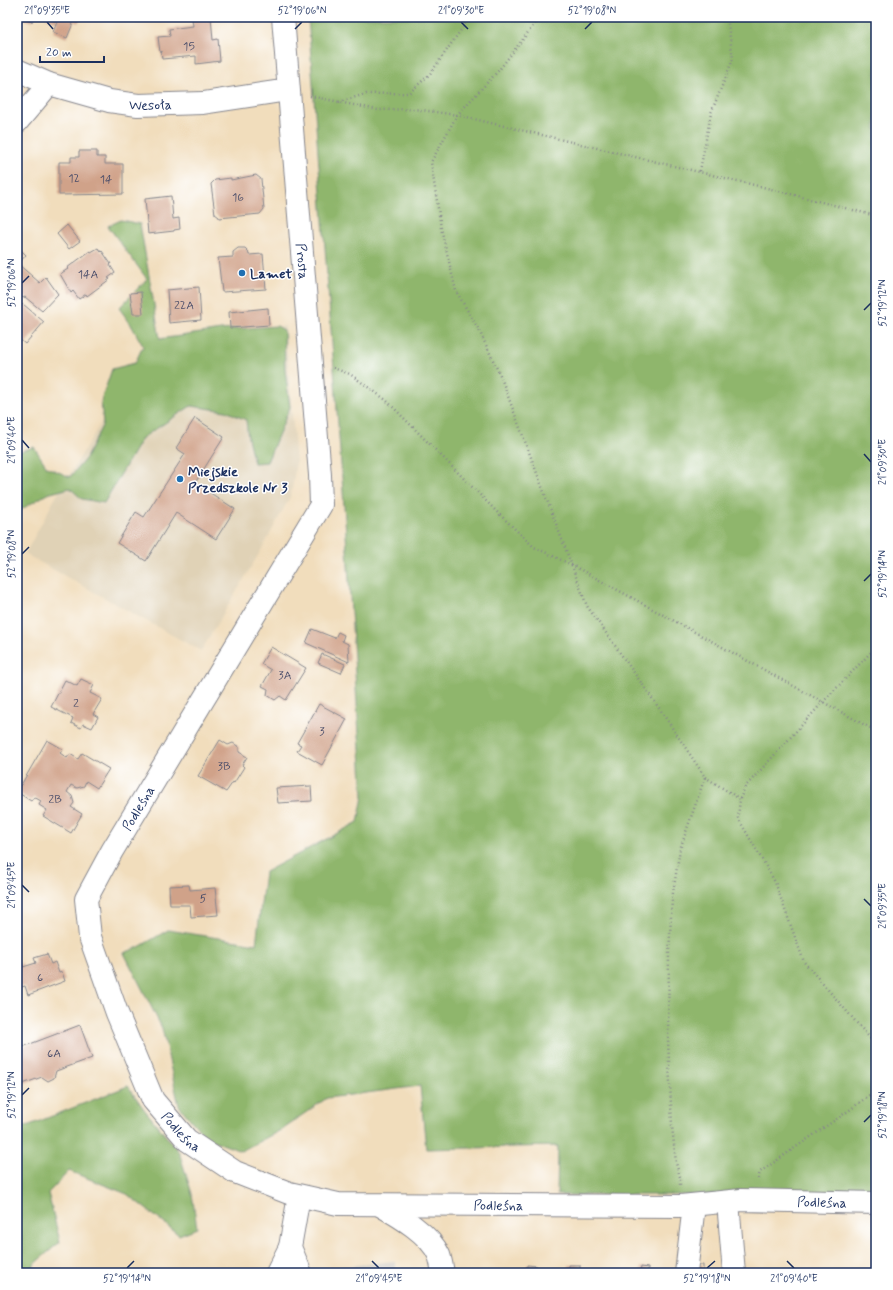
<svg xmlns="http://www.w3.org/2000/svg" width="893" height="1290" viewBox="0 0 893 1290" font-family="Mynerve,sans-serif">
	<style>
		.built { fill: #e0d2b6 }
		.industrial { fill: #c9c3b8 }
		.forest { fill: #8fb66c; stroke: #557265 }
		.building { fill: #d0a289 }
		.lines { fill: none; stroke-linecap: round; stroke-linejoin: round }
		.minor-casing { stroke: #86868d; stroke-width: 24 }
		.path { stroke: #86868d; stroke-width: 2.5; stroke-dasharray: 1 3; stroke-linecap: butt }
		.minor { stroke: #fff; stroke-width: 22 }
		.ticks { fill: none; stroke: #1b2f5e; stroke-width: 1.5 }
		.poi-dot { fill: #1f6fb2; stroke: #fff; stroke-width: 1.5 }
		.labels { text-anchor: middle; stroke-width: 3; stroke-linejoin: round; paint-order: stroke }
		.number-label { font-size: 12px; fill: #484c69 }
		.street-label { font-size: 14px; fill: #1b2f5e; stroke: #fff }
		.poi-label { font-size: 14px; font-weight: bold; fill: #1b2f5e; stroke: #fff; text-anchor: start }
		.neatline { fill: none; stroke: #1b2f5e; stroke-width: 1.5 }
		.ticks-label { font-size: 10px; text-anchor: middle; fill: #1b2f5e }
	</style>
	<rect width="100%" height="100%" fill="#fff"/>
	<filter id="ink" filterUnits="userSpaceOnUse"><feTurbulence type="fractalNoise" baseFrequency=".025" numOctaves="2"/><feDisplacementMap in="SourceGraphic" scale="8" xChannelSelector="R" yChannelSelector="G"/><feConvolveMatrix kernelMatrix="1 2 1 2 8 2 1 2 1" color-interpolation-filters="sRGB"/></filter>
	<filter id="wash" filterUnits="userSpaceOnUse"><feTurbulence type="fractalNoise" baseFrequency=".012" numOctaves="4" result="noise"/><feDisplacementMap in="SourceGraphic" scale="16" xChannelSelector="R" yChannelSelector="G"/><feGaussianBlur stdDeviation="0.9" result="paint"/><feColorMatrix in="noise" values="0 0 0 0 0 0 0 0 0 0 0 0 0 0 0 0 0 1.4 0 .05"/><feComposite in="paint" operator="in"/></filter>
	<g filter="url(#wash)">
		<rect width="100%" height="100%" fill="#f1ddbc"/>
		<path class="built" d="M285 326 296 463 291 495 263 547 201 651 25 554 53 502 152 338Z"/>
		<path class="industrial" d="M395 1261V1273H273L300 1271Z"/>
		<path class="forest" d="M308 17H876V1195H557L558 1146 426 1149 420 1086 327 1098 279 1131 241 1151 206 1138 179 1106 162 1028 124 953 139 947 168 930 256 944 265 872 358 822 363 796 345 519Z
			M121 220 140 224 160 339 221 330 277 326 284 330 285 370 290 407 267 462 254 463 248 438 246 420 226 411 191 406 142 438 104 503 82 499 70 488 47 494 17 512V452L34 447 47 467 70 477 86 458 103 424 101 401 112 369 135 363 143 346 130 323 119 308 147 279 108 226Z
			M128 1086 144 1109 179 1152 192 1194 197 1228 179 1235 127 1194 69 1171 48 1193 60 1242 34 1264 33 1273H17V1130Z"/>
		<g id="blocks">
			<path class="building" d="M18 17H34L32 22Z
				M44 17H81L78 23 74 21 67 38 53 32 57 22Z
				M211 17 213 40 218 39 220 61 196 64V56L162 59 161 51 160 52 158 37 170 36 169 29 193 26 192 19Z
				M79 151H97V157H105V164H123V194L59 195V162H71V157H79Z
				M256 175 261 179 264 209 260 214 219 218V217L215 214 211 184 215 180 231 178V180Z
				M171 196 173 219 179 218 180 229 174 230V231L148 234 145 199Z
				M67 225 80 241 69 249 57 234Z
				M17 246 26 255 18 264 40 283 46 277 58 294 42 311 25 297 23 298 17 293Z
				M98 248 101 252 102 251 111 264 110 265 115 273 108 278 110 279 87 296 86 294 79 299 73 291 71 293 60 274 68 269 67 268 90 251 91 252Z
				M238 248H245L248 251 249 255 263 254 266 289 222 292 218 258 233 257V252Z
				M199 287 201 320 169 323 167 290Z
				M141 292 143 314H133L130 293Z
				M23 304 44 322 25 344 17 337V311Z
				M268 308 269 325 230 328 229 312Z
				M195 418 224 437 195 483 235 509 216 539 176 513 146 561 117 543 136 512 144 517 185 454 176 448Z
				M312 629 335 638 338 632 344 635 342 641 348 644 349 662 306 643Z
				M271 647 306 668 286 700 280 696 275 700 267 695 268 689 262 686 271 670 261 664Z
				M322 654 345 664 341 673 318 663Z
				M81 679 94 685 90 693 102 699 93 714 98 717 92 728 83 724 81 728 71 723 73 718 51 707 65 680 77 686Z
				M319 704 347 719 322 765 297 751 301 745 297 743Z
				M47 740 63 749 60 753 67 758 70 754 78 759 82 753 109 769 97 788 86 781 84 786 77 788 71 785 67 792 72 796 74 803 71 807 82 814 71 833 43 816 47 810 39 805 41 801 34 797 31 801 17 792Z
				M220 740 228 745 233 743 239 747V752L247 757 242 765 244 767 234 783 233 782 226 792 198 776Z
				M311 786 312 801 278 803 276 788Z
				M189 885 190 890 215 888 218 915 191 917 190 905H170L169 886Z
				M47 954 51 964 55 962 59 973 62 972 65 981 28 995 25 986 18 988 17 985V965L22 963 23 967 36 963 34 958Z
				M80 1025 92 1058 56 1071 54 1078 48 1081 42 1077 17 1086V1049Z
				M527 1265 537 1266V1273H527Z
				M569 1265H580V1273H569Z
				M694 1265H703V1273H693Z
				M641 1267 648 1268V1273H640Z"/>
		</g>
	</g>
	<g filter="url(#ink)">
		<use href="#blocks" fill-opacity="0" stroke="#86868d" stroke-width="1"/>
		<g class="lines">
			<g class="minor-casing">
				<g id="minor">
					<path id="s1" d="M283 17 320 475 321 505 112 851 86 899 90 937 117 1013 153 1100 187 1140 235 1172 289 1193 338 1204 681 1206 741 1200 876 1203"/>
					<path id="s2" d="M17 70 49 84 109 101 138 105 203 103 288 90"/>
					<path d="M17 122 49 84"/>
					<path d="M299 1196 290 1247 300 1271 299 1273"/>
					<path d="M728 1202 734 1273"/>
					<path d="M380 1205C399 1216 430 1234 439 1255 441 1261 442 1267 443 1273"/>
					<path d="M277 1273 290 1247"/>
					<path d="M686 1273 694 1205"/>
				</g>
			</g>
			<path class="path" d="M540 17 499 70 457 115 431 162 441 228 456 291 479 330 500 375 587 606 659 708 705 777 680 849 672 899 669 953 668 1040 672 1126 676 1163 680 1177V1185
				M310 96 378 110 414 109 457 115 767 188 876 216
				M339 102 366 94 409 93 430 74 470 17
				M700 171 711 113 733 59 727 17
				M333 368 350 374 386 400 497 512 534 547 572 565 876 731
				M705 777 740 799 738 818 775 882 804 962 876 1045
				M740 799 745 787 823 702 876 647
				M758 1179 760 1172 851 1109 876 1090"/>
			<use href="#minor" class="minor"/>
		</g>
	</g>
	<path class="ticks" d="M47 22 53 29M461 22 468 29M295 29 302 22M585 29 592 22M22 283 29 276M864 310 871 303M22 440 29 448M864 454 871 462M22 554 29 547M864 581 871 574M22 885 29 892M864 899 871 906M22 1095 29 1088M864 1122 871 1115M372 1261 379 1268M787 1261 794 1268M127 1268 134 1261M707 1268 715 1261"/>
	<g class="poi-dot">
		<circle cx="242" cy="273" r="4"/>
		<circle cx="180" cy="479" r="4"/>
	</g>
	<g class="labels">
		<g class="number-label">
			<text x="189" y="50">15</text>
			<text x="74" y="182">12</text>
			<text x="106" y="183">14</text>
			<text x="238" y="201">16</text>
			<text x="88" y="278">14A</text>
			<text x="184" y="309">22A</text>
			<text x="285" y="679">3A</text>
			<text x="76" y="707">2</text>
			<text x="322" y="735">3</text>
			<text x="224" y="770">3B</text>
			<text x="55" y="803">2B</text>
			<text x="203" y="902">5</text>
			<text x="40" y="981">6</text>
			<text x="54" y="1057">6A</text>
		</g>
		<g class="street-label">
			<text dy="5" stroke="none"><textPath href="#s2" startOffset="139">Wesoła</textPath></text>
			<text dy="5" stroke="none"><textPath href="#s1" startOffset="245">Prosta</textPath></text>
			<text transform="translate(138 808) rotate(-59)" y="5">Podleśna</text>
			<text dy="5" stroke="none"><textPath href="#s1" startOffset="1204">Podleśna</textPath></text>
			<text dy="5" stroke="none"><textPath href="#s1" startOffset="1864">Podleśna</textPath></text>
			<text dy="5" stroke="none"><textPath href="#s1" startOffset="1540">Podleśna</textPath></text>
		</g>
		<g class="poi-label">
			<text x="250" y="278">Lamet</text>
			<text x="188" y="476">Miejskie<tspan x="188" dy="16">Przedszkole Nr 3</tspan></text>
		</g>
	</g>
	<rect width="893" height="1290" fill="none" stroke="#fff" stroke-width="44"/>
	<path d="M40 56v6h64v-6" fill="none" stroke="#1b2f5e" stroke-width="2"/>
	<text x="46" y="56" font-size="12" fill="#1b2f5e" stroke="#ffffff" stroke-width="3" paint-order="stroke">20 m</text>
	<rect x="22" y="22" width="849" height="1246" class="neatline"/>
	<g class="ticks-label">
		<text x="47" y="14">21°09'35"E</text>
		<text x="302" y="14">52°19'06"N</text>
		<text x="461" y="14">21°09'30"E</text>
		<text x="592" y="14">52°19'08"N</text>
		<text transform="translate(11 283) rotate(-90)" y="4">52°19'06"N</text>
		<text transform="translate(882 303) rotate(-90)" y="4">52°19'12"N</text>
		<text transform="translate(11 440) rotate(-90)" y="4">21°09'40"E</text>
		<text transform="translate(882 462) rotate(-90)" y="4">21°09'30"E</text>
		<text transform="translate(11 554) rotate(-90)" y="4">52°19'08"N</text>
		<text transform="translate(882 574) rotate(-90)" y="4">52°19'14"N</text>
		<text transform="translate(11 885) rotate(-90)" y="4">21°09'45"E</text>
		<text transform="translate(882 906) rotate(-90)" y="4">21°09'35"E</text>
		<text transform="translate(11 1095) rotate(-90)" y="4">52°19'12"N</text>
		<text transform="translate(882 1115) rotate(-90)" y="4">52°19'18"N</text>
		<text x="127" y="1282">52°19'14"N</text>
		<text x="379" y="1282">21°09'45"E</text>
		<text x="707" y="1282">52°19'18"N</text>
		<text x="794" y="1282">21°09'40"E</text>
	</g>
</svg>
